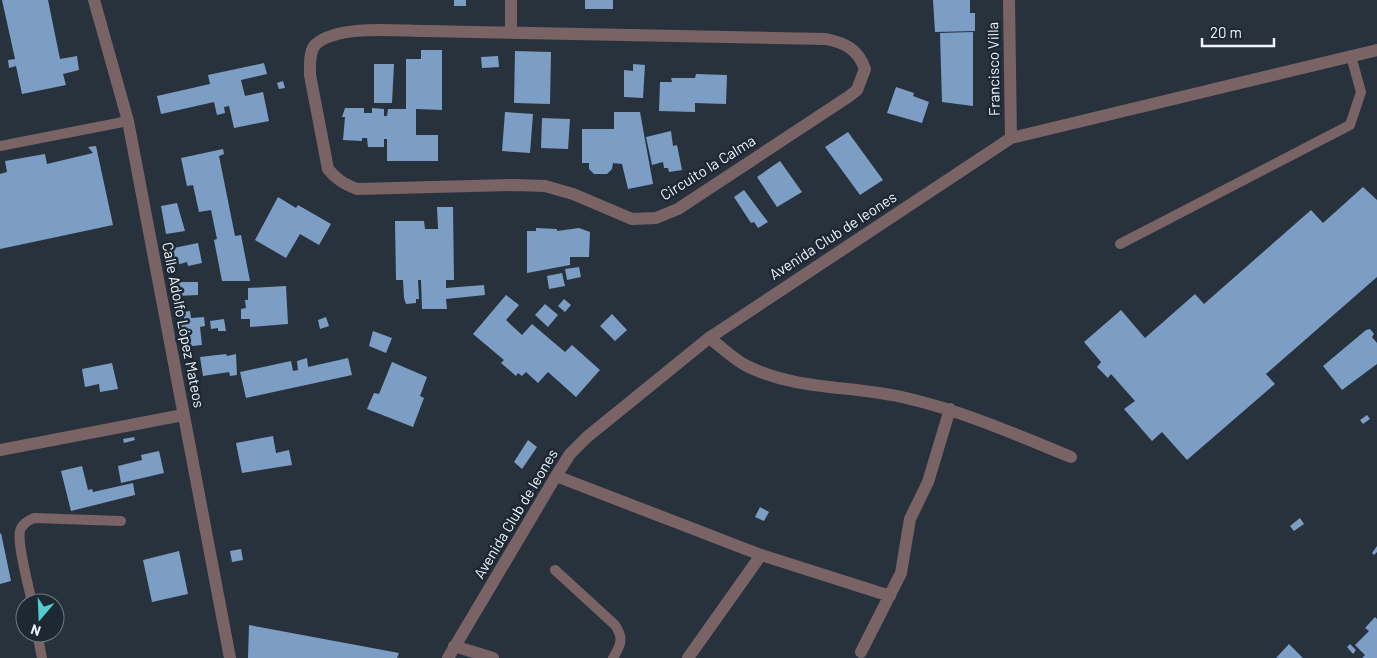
<svg xmlns="http://www.w3.org/2000/svg" width="1377" height="658" viewBox="0 0 1377 658" font-family="Barlow,sans-serif">
	<style>
		.building { fill: #7d9ec4 }
		.lines { fill: none; stroke-linecap: round; stroke-linejoin: round }
		.service { stroke: #7a6364; stroke-width: 10 }
		.minor { stroke: #7a6364; stroke-width: 12 }
		.labels { text-anchor: middle; stroke-width: 5; stroke-linejoin: round; paint-order: stroke }
		.street-label { font-size: 15px; fill: #eef5fc; stroke: #1e2833 }
	</style>
	<rect width="100%" height="100%" fill="#28323d"/>
	<path class="building" d="M2 0H48L60 59 77 56 79 70 63 74 66 85 22 94 16 66 9 68 8 60 15 59Z
		M454 0H466V6H454Z
		M585 0H613V9H585Z
		M933 0H970V13H975V31L935 32Z
		M973 32V106L942 102 940 33Z
		M421 50H442V110L416 109V135H438V161H387V139H384V147H368L367 138H362V141L343 140 345 117H342L345 108H364V113H372V108L384 109V116H387L388 109H406V59H421Z
		M515 51 551 52 550 104 514 103Z
		M498 56 499 67 482 68 481 57Z
		M264 63 267 74 241 80 245 96 263 92 269 121 234 128 229 106 224 107 225 113 217 115 214 102 161 114 157 96 210 84 208 75Z
		M374 64H394L392 103H374Z
		M633 64 645 65 643 98 624 97V70L633 71Z
		M696 74 727 75 726 104 695 103V112L659 111 660 82H672L671 78H695Z
		M283 81 285 88 279 89 277 83Z
		M896 87 914 93 913 96 929 102 922 123 887 113Z
		M505 112 533 114 530 153 502 151Z
		M614 112H640L653 184 628 189 622 164 613 163 612 169 607 174H594L589 169V163H582V129H614Z
		M542 118 570 119 568 149 541 148Z
		M671 131 673 146 677 145 682 170 669 172 668 168H664L663 162 652 165 646 137Z
		M848 132 883 180 860 195 825 147Z
		M96 146 113 225 0 249V174L7 172 5 161 45 154 47 164 93 153 88 147Z
		M223 149 224 154 219 156 235 236 241 235 250 281H222L214 240 217 239 211 210 199 212 193 185 187 186 181 158Z
		M780 161 802 192 777 207 757 177Z
		M1363 187 1377 200V277L1266 374 1275 384 1187 460 1162 432 1152 441 1124 409 1135 401 1111 374 1108 378 1097 367 1101 362 1084 342 1121 310 1145 338 1195 294 1204 304 1311 210 1323 223Z
		M744 190 768 222 758 228 754 222 751 223 734 197Z
		M278 197 296 208 298 205 331 224 319 245 300 234 286 258 255 240Z
		M177 203 185 231 166 234 161 206Z
		M437 207H453L454 280H446V288L484 285 485 295 446 299 447 309H422L421 280H418L419 299H416V303L406 304 404 298 403 280H396L395 221H424L425 229H438Z
		M536 228 557 229V231L579 228 590 232 589 257H570V265L527 273V231H536Z
		M198 243 202 263 188 266 187 262 173 266 169 249Z
		M579 267 581 277 567 280 565 269Z
		M562 273 565 286 549 289 547 276Z
		M176 282H198V295L177 296Z
		M286 286 288 324 250 327V319H241V309L246 308 245 300H248V288Z
		M506 295 519 305 506 320 522 335 532 324 565 352 572 345 600 370 576 397 548 372 538 383 526 372 522 376 518 373 516 376 501 363 504 360 473 334Z
		M564 299 571 305 565 312 558 306Z
		M545 304 558 315 548 327 535 315Z
		M190 311 191 318 204 317 205 326 200 327 202 345 183 347 180 320 184 319 183 312Z
		M612 314 627 330 615 341 600 326Z
		M326 317 329 326 320 329 318 320Z
		M224 319 226 331H218V328L211 329 210 321Z
		M1370 329 1374 334 1372 337 1377 343V364L1342 390 1323 366 1366 330Z
		M373 331 392 338 386 353 369 346Z
		M226 354 227 356 236 354 237 375 230 376 229 372 203 376 200 357Z
		M307 358 308 367 348 358 352 375 246 398 240 372 291 361 293 371 298 370 297 361Z
		M392 362 427 377 420 396 424 398 413 427 367 409 374 393 379 394Z
		M112 363 118 389 100 392 99 384 85 387 82 369Z
		M1367 415 1370 419 1363 424 1360 420Z
		M273 436 276 453 289 450 292 465 242 473 236 443Z
		M134 437 135 440 124 443 123 439Z
		M528 440 537 447 522 469 514 462Z
		M159 451 164 473 121 483 118 466 142 460 141 455Z
		M82 466 88 490 92 489 93 492 133 483 135 495 71 511 61 471Z
		M760 507 769 512 764 521 755 517Z
		M1300 518 1304 524 1294 531 1290 526Z
		M1 533 11 581 0 584V534Z
		M1377 546V552L1374 555 1372 553Z
		M241 549 243 560 232 562 230 551Z
		M179 551 188 594 152 602 143 560Z
		M1375 617 1377 619V658H1362L1365 655 1355 645 1369 631 1365 628Z
		M249 625 399 653 397 658H248Z
		M1289 644 1303 658H1276Z
		M1350 644 1356 650 1353 654 1347 647Z"/>
	<g class="lines">
		<path class="service" d="M0 146 128 121
			M1120 244 1350 125 1361 92 1351 56
			M555 570 615 625C624 638 621 645 613 658
			M32 603C29 587 17 545 20 531 22 524 27 521 34 518L121 521
			M37 633 42 658"/>
		<path class="minor" d="M94 0 128 121 230 658
			M1009 0 1011 138
			M427 31 826 39C845 43 858 49 865 69L857 90 848 97 678 209 656 218 632 219 573 194 545 186 514 185 357 189C344 184 336 179 328 169L310 75C310 66 309 52 315 45 337 24 398 31 427 31Z
			M511 31V0
			M709 338C722 347 735 361 749 367 799 391 853 385 906 398 963 411 1017 435 1071 457
			M0 450 183 415
			M556 476 761 555 688 658
			M761 555 890 596
			M454 646 493 658
			M861 652 901 573 910 519 928 482 950 409
			M448 658 556 476 570 454 587 437 709 338 1011 138 1377 50"/>
	</g>
	<g class="labels">
		<g class="street-label">
			<text transform="translate(994 69) rotate(-91)" y="5">Francisco Villa</text>
			<text transform="translate(708 168) rotate(-32)" y="5">Circuito la Calma</text>
			<text transform="translate(833 236) rotate(-33)" y="5">Avenida Club de leones</text>
			<text transform="translate(183 325) rotate(79)" y="5">Calle Adolfo López Mateos</text>
			<text transform="translate(516 514) rotate(-59)" y="5">Avenida Club de leones</text>
		</g>
	</g>
	<g transform="translate(40 618) rotate(199)"><circle r="24" fill="#1e2833" stroke="#717a83"/>
	<path d="M0-4L9 19L0 12L-9 19Z" fill="#52ccd1"/>
	<text y="-8" font-size="14" font-weight="bold" text-anchor="middle" fill="#eef5fc">N</text>
	</g>
	<path d="M1202 38v8h72v-8" fill="none" stroke="#eef5fc" stroke-width="2.5"/>
	<text x="1210" y="38" font-size="15" fill="#eef5fc" stroke="#1e2833" stroke-width="4" paint-order="stroke">20 m</text>
</svg>
